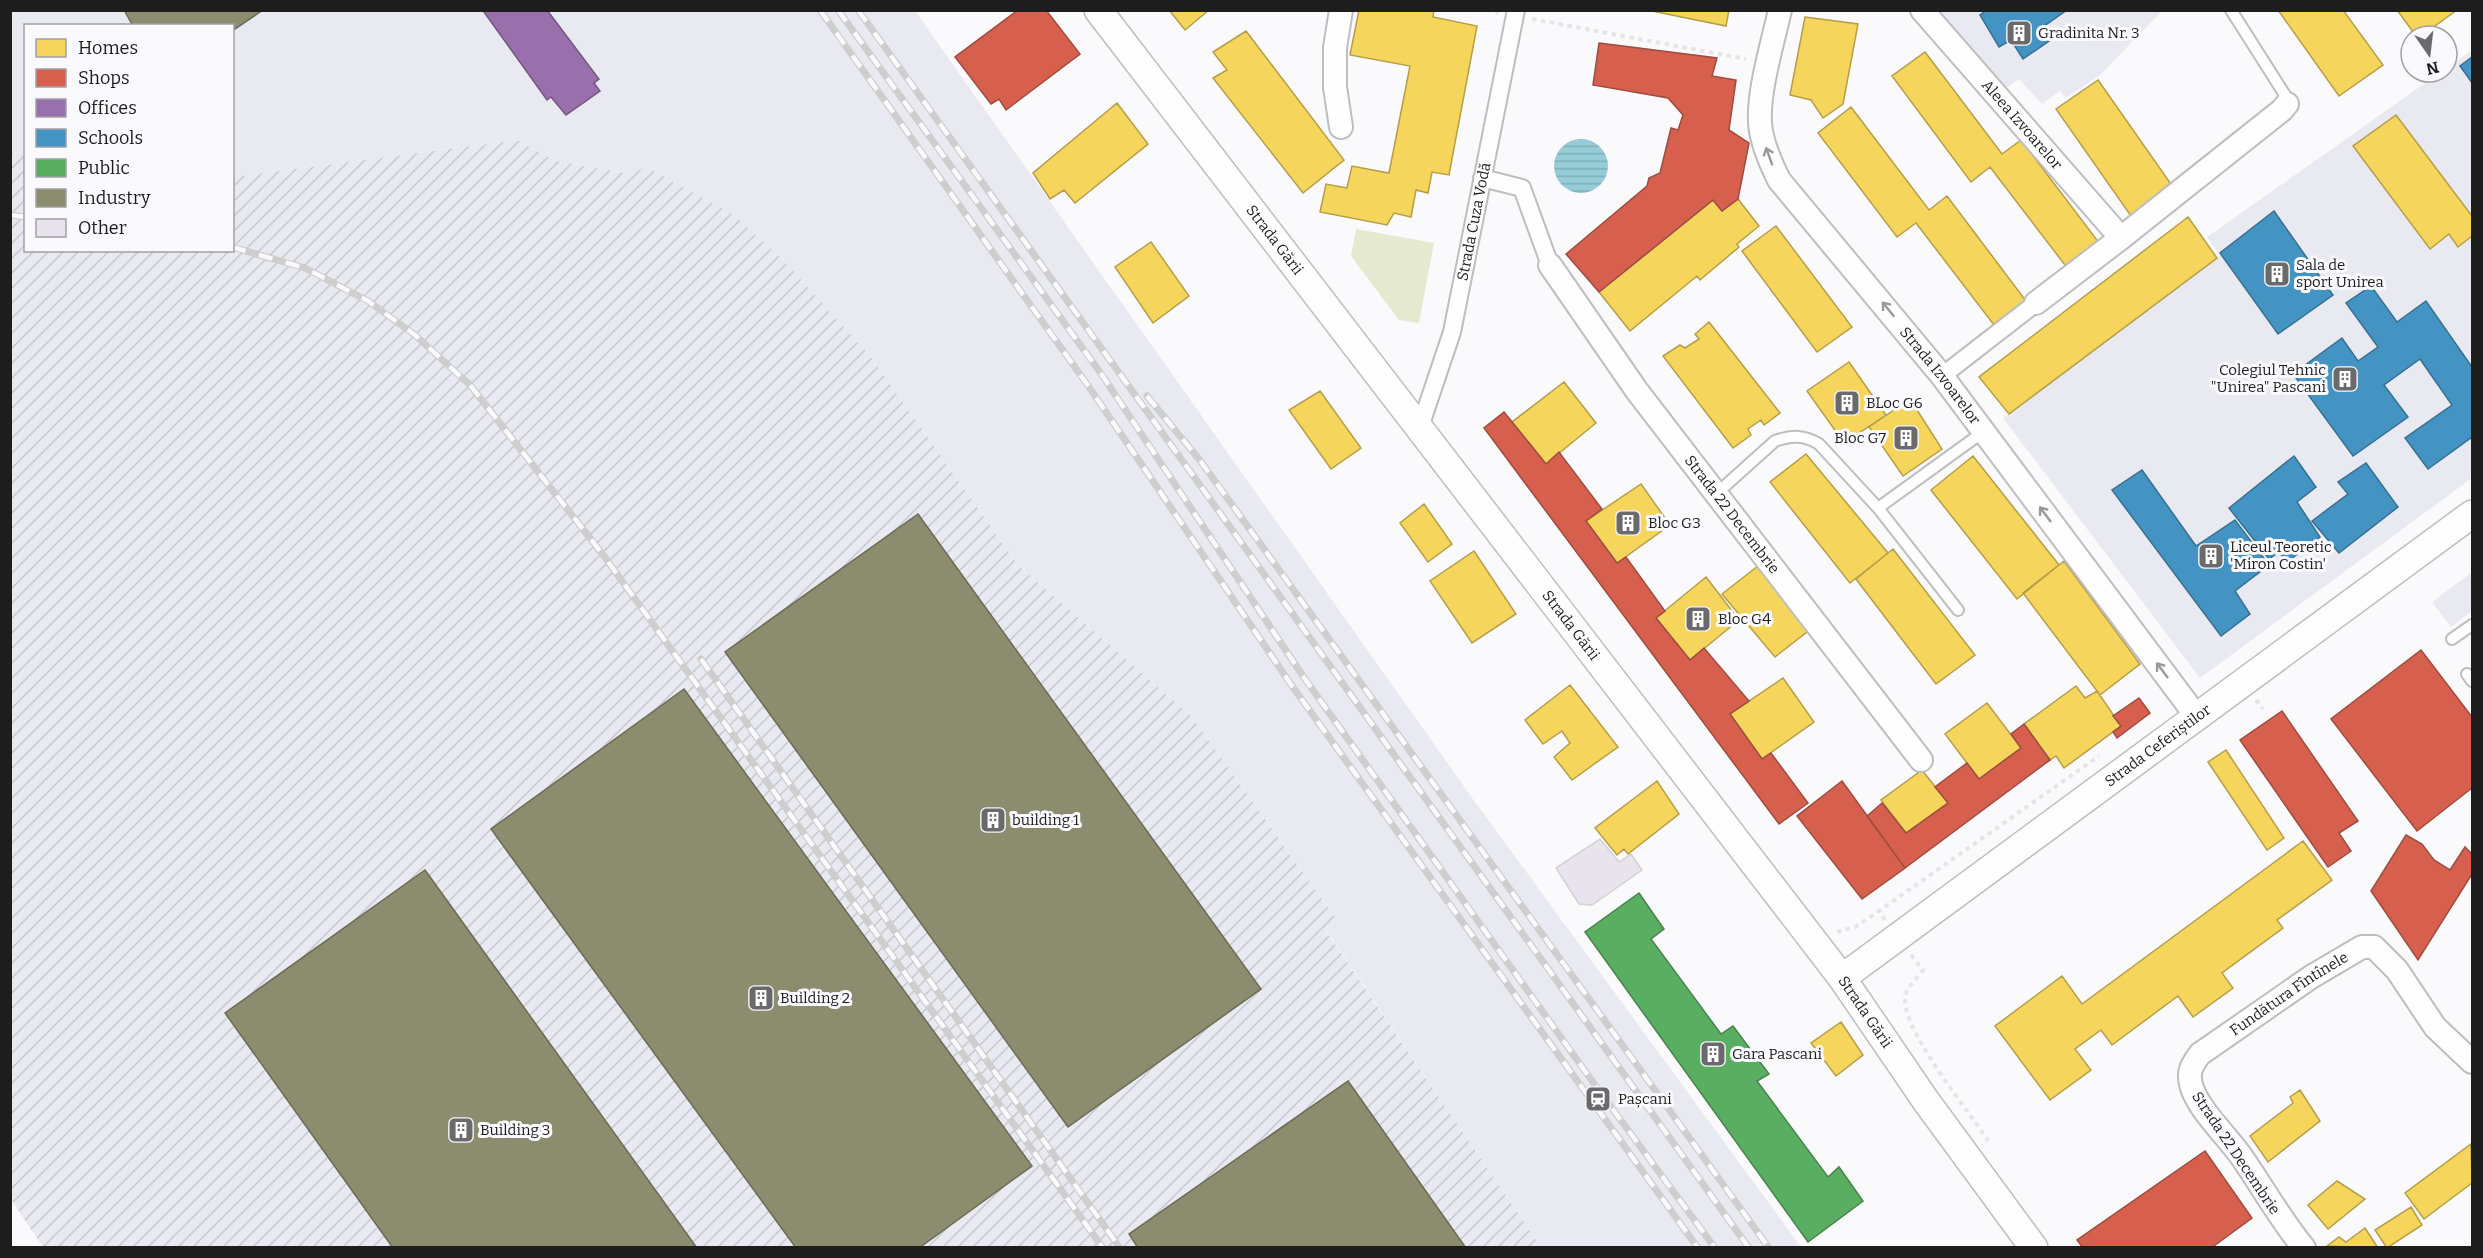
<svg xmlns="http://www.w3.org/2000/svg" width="2483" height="1258" viewBox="0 0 2483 1258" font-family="Bitter,serif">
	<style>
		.built { fill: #e9e9f1 }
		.industrial { fill: url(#industrial-furrows) }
		.green { fill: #e5e9cf }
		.water { fill: url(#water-rules) }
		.homes { fill: #f6d55c; stroke: #b59e49; stroke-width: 1.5 }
		.shops { fill: #d6604d; stroke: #9e4c3f; stroke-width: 1.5 }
		.offices { fill: #9970ab; stroke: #745781; stroke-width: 1.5 }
		.schools { fill: #4393c3; stroke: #387092; stroke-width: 1.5 }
		.public { fill: #5aae61; stroke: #48824d; stroke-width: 1.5 }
		.industry { fill: #8c8c6e; stroke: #6b6b56; stroke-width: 1.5 }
		.building { fill: #e9e3ee; stroke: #d2d2d4; stroke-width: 1.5 }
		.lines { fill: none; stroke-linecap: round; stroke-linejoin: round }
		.service-casing { stroke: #bebec0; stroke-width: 14 }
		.pedestrian-casing { stroke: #bebec0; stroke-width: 20 }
		.minor-casing { stroke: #bebec0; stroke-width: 26 }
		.tertiary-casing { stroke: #bebec0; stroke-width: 30 }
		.path { stroke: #e5e5e6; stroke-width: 4; stroke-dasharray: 4.5 4.5; stroke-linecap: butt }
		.service { stroke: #fefeff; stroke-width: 10 }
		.pedestrian { stroke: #fefeff; stroke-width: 16 }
		.minor { stroke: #fefeff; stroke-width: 22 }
		.tertiary { stroke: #fefeff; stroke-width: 27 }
		.rail-casing { stroke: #cececf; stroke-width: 7 }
		.rail { stroke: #f9f9fe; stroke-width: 4.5; stroke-dasharray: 14; stroke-linecap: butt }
		.oneway { stroke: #99999a }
		.labels { text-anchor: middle; stroke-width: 6; stroke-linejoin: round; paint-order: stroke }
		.poi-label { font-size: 15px; fill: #1d1d1e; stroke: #f9f9fe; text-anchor: start }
		.street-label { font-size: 15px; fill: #1d1d1e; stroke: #f9f9fe }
	</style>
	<defs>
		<pattern id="industrial-furrows" width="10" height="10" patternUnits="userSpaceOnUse" patternTransform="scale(1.5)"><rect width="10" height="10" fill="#e9e9f1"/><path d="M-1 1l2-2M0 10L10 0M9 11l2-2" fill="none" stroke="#c7c7ce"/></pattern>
		<pattern id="water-rules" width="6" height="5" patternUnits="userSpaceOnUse" patternTransform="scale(1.5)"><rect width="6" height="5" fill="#95ccd7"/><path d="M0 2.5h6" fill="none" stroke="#80afb8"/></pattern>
	</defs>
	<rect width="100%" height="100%" fill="#fafafd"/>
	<path class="built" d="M10 11H915L1470 795 1801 1247H1541L1326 930 1337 920 1192 717 1018 565 870 356 632 174 556 161 517 140 233 177 232 26H26L25 154 11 152Z
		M1940 11H2162L2100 75 2066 98 2060 91 2042 104 2019 79 2002 91Z
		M2472 50V478L2200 678 2003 418 2220 255 2207 237 2441 72H2447V68Z
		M2472 572V611L2451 627 2432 602Z"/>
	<path class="industrial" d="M517 140 556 161 631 174 646 167 734 215 785 262 870 356 1018 565 1192 717 1337 920 1326 931 1541 1247H43L10 1198V152L25 154 26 250H232L233 177Z"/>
	<path class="green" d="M1356 229 1434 243 1419 323 1399 320 1351 256Z"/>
	<path class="water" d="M1554 166a27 27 0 1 1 54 0a27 27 0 1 1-54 0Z"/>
	<path class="homes" d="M1169 10H1209L1185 30Z
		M1359 10H1434L1433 17 1477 26 1449 175 1432 172 1428 193 1416 190 1411 217 1394 213 1387 225 1320 212 1326 184 1347 188 1352 166 1389 173 1410 66 1350 55Z
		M1647 10H1729L1726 26Z
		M2278 10H2343L2383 65 2339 96Z
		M2397 10H2457L2421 36H2416Z
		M1805 17 1858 24 1843 104 1823 118 1811 100 1790 95Z
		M1246 31 1344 160 1303 193 1213 78 1227 70 1213 52Z
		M1925 52 2002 154 2021 140 2100 244 2068 269 1990 167 1971 182 1892 76Z
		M2098 80 2173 187 2131 216 2056 109Z
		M1117 103 1148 144 1075 203 1064 190 1050 199 1033 173Z
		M1851 107 1929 210 1947 196 2026 301 1994 325 1916 223 1897 237 1818 133Z
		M2396 115 2472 216V236L2458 247 2449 234 2430 249 2353 146Z
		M1738 199 1759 226 1737 244 1739 247 1700 280 1697 276 1630 331 1599 292 1713 200 1722 211Z
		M2188 217 2217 258 2009 414 1979 377Z
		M1776 226 1852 327 1817 352 1742 251Z
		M1151 242 1189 296 1153 323 1115 267Z
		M1709 322 1780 413 1764 425 1761 420 1748 429 1751 435 1733 448 1663 356 1680 345 1685 348 1699 339 1695 334Z
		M1849 362 1886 415 1844 443 1807 391Z
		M1564 382 1596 423 1546 464 1512 422Z
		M1320 391 1361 448 1331 469 1289 410Z
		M1910 399 1942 449 1903 476 1869 427Z
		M1806 454 1888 553 1850 583 1770 482Z
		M1973 456 2059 565 2017 599 1931 490Z
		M1641 484 1670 525 1617 563 1586 521Z
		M1424 504 1452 544 1428 562 1400 523Z
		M1893 549 1975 655 1936 684 1856 579Z
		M1474 551 1516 614 1472 643 1430 581Z
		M2064 561 2140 664 2100 695 2023 593Z
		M1763 562 1812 628 1775 657 1722 594Z
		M1706 577 1739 620 1690 660 1656 618Z
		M1783 678 1814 722 1762 759 1730 714Z
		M1570 685 1618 747 1572 780 1554 757 1570 743 1562 731 1543 744 1525 720Z
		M2076 686 2085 698 2097 691 2121 726 2064 768 2056 756 2050 760 2024 724Z
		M1987 703 2021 748 1979 779 1945 734Z
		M2226 750 2284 838 2267 850 2208 762Z
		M1922 770 1948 803 1906 833 1881 800Z
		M1657 781 1679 814 1628 854 1624 849 1617 855 1595 828Z
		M2303 841 2332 880 2277 920 2283 928 2222 973 2233 988 2193 1017 2178 996 2112 1045 2101 1030 2075 1049 2091 1070 2050 1100 1995 1026 2062 976 2082 1004Z
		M1841 1022 1863 1055 1836 1076 1811 1043Z
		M2300 1090 2320 1121 2268 1162 2250 1136 2293 1103 2290 1097Z
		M2471 1144 2472 1183 2424 1219 2405 1193Z
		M2337 1181 2365 1199 2328 1229 2308 1205Z
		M2411 1207 2422 1225 2387 1248 2375 1230Z
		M2365 1228 2378 1248 2327 1246 2339 1237 2346 1242Z"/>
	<path class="shops" d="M1018 10H1046L1080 54 1006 110 999 99 991 104 955 57Z
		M1599 43 1717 58 1712 76 1736 80 1729 130 1749 143 1738 199 1722 211 1713 200 1599 292 1566 254 1647 186 1649 178 1660 173 1671 128 1678 130 1683 115 1668 98 1593 85Z
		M1504 412 1546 464 1559 452 1602 509 1586 521 1617 563 1626 557 1665 611 1656 618 1690 660 1704 648 1749 701 1730 714 1762 759 1771 753 1808 803 1779 824 1484 428Z
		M2421 650 2472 717V788L2417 831 2331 719Z
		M2139 698 2150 713 2117 738 2113 732 2121 726 2113 716Z
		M2282 711 2358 821 2339 833 2351 851 2328 867 2240 740Z
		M2024 724 2050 760 1905 868 1867 816 1882 803 1906 833 1948 803 1935 787 1967 763 1979 779 2021 748 2011 734Z
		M1842 781 1905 868 1862 899 1797 816Z
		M2406 835 2422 844 2434 860 2450 870 2465 847 2472 854V874L2418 960 2371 891Z
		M2205 1151 2252 1218 2211 1248H2083L2077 1240Z"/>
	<path class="offices" d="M486 10H547L599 79 594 83 600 91 566 115 551 97 547 100 484 12Z"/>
	<path class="schools" d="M1987 10H2067L2043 27 2052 39 2023 59 2011 40 1999 47 1980 15Z
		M2472 57V83L2460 66Z
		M2274 211 2333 295 2278 334 2220 253Z
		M2371 286 2397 322 2426 301 2472 367V437L2428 469 2405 438 2452 405 2420 359 2384 385 2408 417 2353 456 2293 374 2342 338 2358 361 2378 347 2346 303Z
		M2294 456 2316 487 2297 502 2320 537 2287 562 2279 552 2269 559 2229 508Z
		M2366 463 2398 507 2339 553 2312 521 2348 494 2338 482Z
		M2142 470 2196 546 2235 520 2269 565 2235 591 2250 614 2221 636 2112 490Z"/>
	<path class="public" d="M1639 893 1664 929 1651 939 1721 1034 1733 1026 1769 1074 1757 1081 1828 1177 1839 1167 1863 1201 1808 1242 1585 932Z"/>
	<path class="industry" d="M124 10H263L232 31V26H133Z
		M918 514 1261 989 1068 1127 725 652Z
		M684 689 1032 1166 919 1248H796L491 829Z
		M425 870 697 1248H393L225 1013Z
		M1348 1081 1466 1248H1138L1129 1234Z"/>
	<path class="building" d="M1600 839 1619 862 1631 854 1642 870 1592 905 1579 904 1556 868Z"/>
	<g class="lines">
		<g class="service-casing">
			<path id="service" d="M2231 10 2285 95 2287 104
				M1717 493 1775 441C1792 435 1804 435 1819 444L1878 508 1958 610
				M1878 508 1983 432
				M2452 639 2472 625
				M2467 674 2472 681"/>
		</g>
		<g class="pedestrian-casing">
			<g id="pedestrian">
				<path d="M1482 178 1522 188 1550 265"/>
				<path d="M1942 376 2036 303"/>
				<path id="s1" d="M1419 430 1452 332 1516 10"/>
			</g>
		</g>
		<g class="minor-casing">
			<g id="minor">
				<path id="s2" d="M1780 10C1773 42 1755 100 1761 131 1764 148 1771 164 1779 180L1942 376 2197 717"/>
				<path id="s3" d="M1922 10 2121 238 2282 110 2287 104"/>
				<path d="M1341 127 1335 87V48L1341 10"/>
				<path id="s4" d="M1550 265 1637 391 1921 760"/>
				<path d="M2036 303 2121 238"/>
				<path id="s5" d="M2304 1248C2280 1219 2262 1186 2241 1156 2226 1135 2200 1111 2192 1088 2187 1073 2191 1066 2200 1054L2311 977 2362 947H2374L2397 970 2435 1027 2472 1062"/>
			</g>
		</g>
		<g class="tertiary-casing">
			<g id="tertiary">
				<path id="s6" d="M1098 10 1842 978 1926 1101 2034 1248"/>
				<path id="s7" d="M1842 978 2472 514"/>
			</g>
		</g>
		<path class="path" d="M1487 10 1498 13
			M1532 19 1746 59
			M2256 700 2263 709
			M1885 920 1879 911 2099 756
			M1837 932 1855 927 1879 911
			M1911 955 1923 970C1918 977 1909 985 1906 993 1895 1023 1971 1113 1988 1141"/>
		<use href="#service" class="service"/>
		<use href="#pedestrian" class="pedestrian"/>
		<use href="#minor" class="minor"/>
		<use href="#tertiary" class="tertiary"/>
		<g class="rail-casing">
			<path id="rail" d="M820 10 1089 387 1292 686 1698 1248
				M838 10 1102 375 1305 679 1600 1092 1715 1248
				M858 10 1749 1248
				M10 215 26 217
				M232 247 305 268 368 301 415 335 470 385 604 556 1103 1248
				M1147 396 1199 459 1769 1248
				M701 659 1120 1248"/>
		</g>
		<use href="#rail" class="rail"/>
	</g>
	<defs><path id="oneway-shaft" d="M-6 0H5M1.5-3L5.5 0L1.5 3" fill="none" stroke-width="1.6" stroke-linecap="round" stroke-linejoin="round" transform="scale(1.5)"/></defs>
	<g class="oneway">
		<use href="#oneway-shaft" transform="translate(1769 156) rotate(-110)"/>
		<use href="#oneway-shaft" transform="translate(1888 309) rotate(-129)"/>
		<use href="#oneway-shaft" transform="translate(2045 514) rotate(-127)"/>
		<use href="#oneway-shaft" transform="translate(2162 670) rotate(-127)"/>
	</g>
	<defs>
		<g id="building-square" transform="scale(1.35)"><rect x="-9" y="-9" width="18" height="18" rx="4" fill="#6a6a6c" stroke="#f9f9fe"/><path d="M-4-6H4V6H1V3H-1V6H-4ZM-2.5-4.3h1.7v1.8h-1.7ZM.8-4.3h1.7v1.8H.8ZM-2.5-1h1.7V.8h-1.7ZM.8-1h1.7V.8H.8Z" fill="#fff"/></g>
		<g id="station-square" transform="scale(1.35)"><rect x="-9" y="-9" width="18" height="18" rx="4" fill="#6a6a6c" stroke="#f9f9fe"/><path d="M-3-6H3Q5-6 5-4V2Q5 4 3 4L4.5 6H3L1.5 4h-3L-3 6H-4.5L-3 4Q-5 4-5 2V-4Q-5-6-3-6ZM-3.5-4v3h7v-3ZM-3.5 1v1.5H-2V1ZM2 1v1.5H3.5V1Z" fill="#fff"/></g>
	</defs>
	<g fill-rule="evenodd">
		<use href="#building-square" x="2019" y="33"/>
		<use href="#building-square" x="2277" y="274"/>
		<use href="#building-square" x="2345" y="379"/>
		<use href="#building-square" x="1847" y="403"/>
		<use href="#building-square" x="1906" y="438"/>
		<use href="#building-square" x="1628" y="523"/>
		<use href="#building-square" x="2211" y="556"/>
		<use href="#building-square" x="1698" y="619"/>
		<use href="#building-square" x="993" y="820"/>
		<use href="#building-square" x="761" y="998"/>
		<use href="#building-square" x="1713" y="1054"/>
		<use href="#station-square" x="1598" y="1099"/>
		<use href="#building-square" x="461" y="1130"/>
	</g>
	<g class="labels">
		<g class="poi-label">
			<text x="2038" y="38">Gradinita Nr. 3</text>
			<text x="2296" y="270">Sala de<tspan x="2296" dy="17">sport Unirea</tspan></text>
			<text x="2326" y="375" text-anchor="end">Colegiul Tehnic<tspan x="2326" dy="17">"Unirea" Pascani</tspan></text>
			<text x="1866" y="408">BLoc G6</text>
			<text x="1886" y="443" text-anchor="end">Bloc G7</text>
			<text x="1648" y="528">Bloc G3</text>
			<text x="2230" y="552">Liceul Teoretic<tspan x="2230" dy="17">'Miron Costin'</tspan></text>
			<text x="1718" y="624">Bloc G4</text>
			<text x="1012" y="825">building 1</text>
			<text x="780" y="1003">Building 2</text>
			<text x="1732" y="1059">Gara Pascani</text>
			<text x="1618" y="1104">Pașcani</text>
			<text x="480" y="1135">Building 3</text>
		</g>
		<g class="street-label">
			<text dy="5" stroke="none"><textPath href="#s3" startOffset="152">Aleea Izvoarelor</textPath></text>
			<text dy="5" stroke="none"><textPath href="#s1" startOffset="216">Strada Cuza Vodă</textPath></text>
			<text dy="5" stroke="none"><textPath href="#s6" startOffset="290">Strada Gării</textPath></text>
			<text dy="5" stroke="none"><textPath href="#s2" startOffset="429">Strada Izvoarelor</textPath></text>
			<text dy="5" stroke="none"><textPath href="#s4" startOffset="309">Strada 22 Decembrie</textPath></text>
			<text dy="5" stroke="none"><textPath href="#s6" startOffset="776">Strada Gării</textPath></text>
			<text dy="5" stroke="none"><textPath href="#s7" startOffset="392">Strada Ceferiștilor</textPath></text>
			<text dy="5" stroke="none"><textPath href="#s5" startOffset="340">Fundătura Fîntînele</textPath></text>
			<text dy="5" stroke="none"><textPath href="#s6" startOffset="1262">Strada Gării</textPath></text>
			<text transform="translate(2236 1153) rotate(56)" y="5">Strada 22 Decembrie</text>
		</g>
	</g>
	<rect width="2483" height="1258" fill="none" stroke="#1d1d1e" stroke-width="24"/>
	<rect x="24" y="24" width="210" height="228" fill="#f9f9fe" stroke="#a1a1a4" stroke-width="1.5"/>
	<rect x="36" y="39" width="30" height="18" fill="#f6d55c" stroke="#a1a1a4" stroke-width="1.5"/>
	<text x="78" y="54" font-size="18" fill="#1d1d1e">Homes</text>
	<rect x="36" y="69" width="30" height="18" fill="#d6604d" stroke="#a1a1a4" stroke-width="1.5"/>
	<text x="78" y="84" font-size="18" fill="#1d1d1e">Shops</text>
	<rect x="36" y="99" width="30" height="18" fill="#9970ab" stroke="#a1a1a4" stroke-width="1.5"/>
	<text x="78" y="114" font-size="18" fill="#1d1d1e">Offices</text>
	<rect x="36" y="129" width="30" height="18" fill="#4393c3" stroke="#a1a1a4" stroke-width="1.5"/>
	<text x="78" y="144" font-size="18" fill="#1d1d1e">Schools</text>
	<rect x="36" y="159" width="30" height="18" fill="#5aae61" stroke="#a1a1a4" stroke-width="1.5"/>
	<text x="78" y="174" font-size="18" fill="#1d1d1e">Public</text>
	<rect x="36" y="189" width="30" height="18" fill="#8c8c6e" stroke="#a1a1a4" stroke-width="1.5"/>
	<text x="78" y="204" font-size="18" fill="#1d1d1e">Industry</text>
	<rect x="36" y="219" width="30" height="18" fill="#e9e3ee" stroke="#a1a1a4" stroke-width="1.5"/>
	<text x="78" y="234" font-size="18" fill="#1d1d1e">Other</text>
	<g transform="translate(2429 54) rotate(166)"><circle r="28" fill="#f9f9fe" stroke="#a1a1a4" stroke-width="1.5"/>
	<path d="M0-4.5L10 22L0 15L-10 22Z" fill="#6a6a6c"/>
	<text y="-9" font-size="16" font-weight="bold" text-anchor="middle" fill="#1d1d1e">N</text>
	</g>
</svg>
